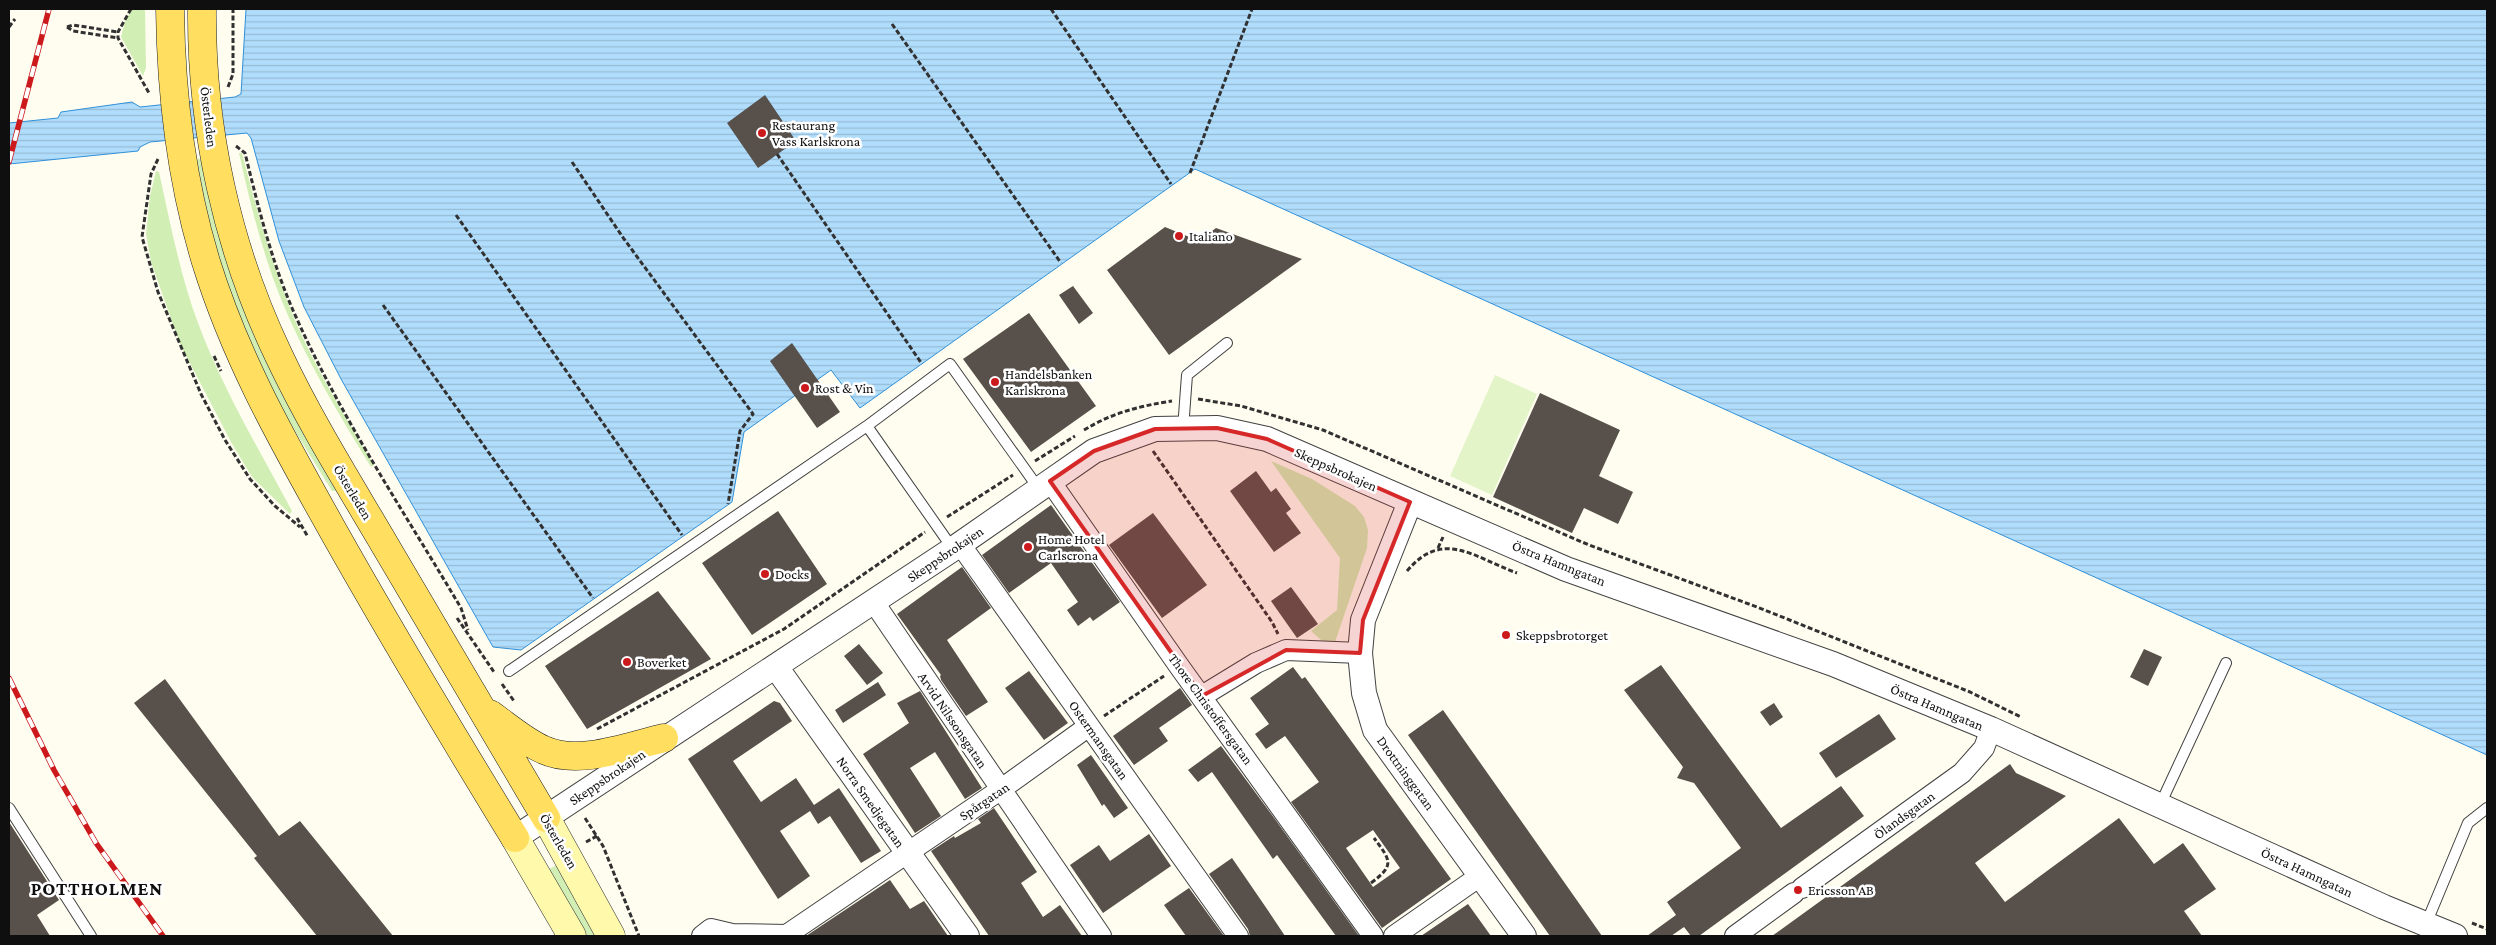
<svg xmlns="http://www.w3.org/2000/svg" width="2496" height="945" viewBox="0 0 2496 945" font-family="'Crimson Pro',serif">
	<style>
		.grass { fill: #d1eeb5 }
		.pitch { fill: #e3f4c8 }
		.water { fill: url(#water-rules); stroke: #3090d9 }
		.building { fill: #58504a; fill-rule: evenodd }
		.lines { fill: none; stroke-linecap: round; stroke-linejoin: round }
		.service-casing { stroke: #424242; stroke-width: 12 }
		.minor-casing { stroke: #424242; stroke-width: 22 }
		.tertiary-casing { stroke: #424242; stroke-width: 26 }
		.secondary-casing { stroke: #313131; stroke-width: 29 }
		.primary-casing { stroke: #202020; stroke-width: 29 }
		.path { stroke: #313131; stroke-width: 3; stroke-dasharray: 5 2.5; stroke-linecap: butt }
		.service { stroke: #fff; stroke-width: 10 }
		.minor { stroke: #fff; stroke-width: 20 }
		.tertiary { stroke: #fff; stroke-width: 24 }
		.secondary { stroke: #fff9ab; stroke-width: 28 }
		.primary { stroke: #ffde60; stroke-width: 28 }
		.rail-casing { stroke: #cc191c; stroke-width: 5.5 }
		.rail { stroke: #fff; stroke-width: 4; stroke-dasharray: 11; stroke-linecap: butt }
		.marked { fill: #d62828; fill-opacity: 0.2; stroke: #d62828; stroke-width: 4; stroke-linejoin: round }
		.poi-dot { fill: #cc191c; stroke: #fff; stroke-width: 2 }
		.labels { text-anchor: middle; stroke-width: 5; stroke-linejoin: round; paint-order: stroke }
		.street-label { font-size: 14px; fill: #0f0f0f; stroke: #fff }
		.poi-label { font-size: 14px; fill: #0f0f0f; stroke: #fff; text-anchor: start }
		.district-label { font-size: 19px; font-weight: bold; letter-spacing: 1px; fill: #0f0f0f; stroke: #fff }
	</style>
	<defs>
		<pattern id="water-rules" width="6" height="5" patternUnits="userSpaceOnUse" patternTransform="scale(1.25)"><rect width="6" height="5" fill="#b0ddfc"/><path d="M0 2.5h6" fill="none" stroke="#96bcd7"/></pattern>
	</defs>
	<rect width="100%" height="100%" fill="#fffdf0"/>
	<path class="grass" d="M132 9H145L146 68 143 76 121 37 125 22Z
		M239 153H242C255 204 269 254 288 303 310 360 343 413 374 465L371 467C338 413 305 358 281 299 262 252 250 203 239 153Z
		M198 158 202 161 342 491H332L271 392 228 289 209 225 196 165Z
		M156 171 159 172C170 222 180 275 198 323 223 390 259 449 292 511L290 514 252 477 231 442 180 344 151 262 146 234 150 196Z
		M1271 461 1312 479 1355 506 1364 517 1368 530 1367 548 1335 642 1329 647 1311 631 1337 610 1340 558Z
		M561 863 599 936H587L549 869Z"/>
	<path class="pitch" d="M1495 375 1537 394 1492 495 1450 476Z"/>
	<path class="water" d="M246 9H2487V755L1195 169 860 408 831 370 744 432 732 502 521 650 493 647 341 379 304 307 279 241 251 138 247 133 150 142 140 147 138 151 9 164V123L58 118 61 112 132 102 140 107 235 97 241 94Z"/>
	<path class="building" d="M765 95 796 141 758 168 727 123Z
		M1165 227 1199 241 1216 228 1302 259 1169 355 1107 270Z
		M1073 286 1093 313 1079 324 1059 295Z
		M1029 313 1096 406 1031 452 963 359Z
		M792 343 840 412 817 428 770 361Z
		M1540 393 1620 430 1599 476 1633 492 1618 524 1584 508 1572 533 1493 497Z
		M1256 471 1271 492 1276 488 1291 509 1286 513 1301 533 1274 552 1230 491Z
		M1051 505 1120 602 1093 621 1090 617 1078 626 1067 610 1078 602 1051 563 1009 593 982 555Z
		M778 511 827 584 752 635 702 563Z
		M1153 513 1207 585 1162 618 1109 545Z
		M962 567 991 608 947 640 988 702 966 716 941 680 940 676 941 675 897 614Z
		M1291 587 1318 624 1297 638 1271 601Z
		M658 591 711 659 587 729 545 666Z
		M859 644 883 673 867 685 844 656Z
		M2144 649 2162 657 2148 686 2130 677Z
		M1661 665 1781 828 1841 786 1864 816 1699 936H1691L1684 927 1671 936H1647L1676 915 1667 902 1741 848 1694 783 1677 778 1683 767 1624 690Z
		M1293 667 1302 679 1305 677 1451 879 1382 928 1291 802 1319 782 1285 736 1266 749 1255 734 1269 724 1250 698ZM1373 830 1400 868 1373 887 1346 848Z
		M1029 671 1068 723 1044 740 1005 688Z
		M165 679 279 836 300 821 393 936H317L254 858 257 856 134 703Z
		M878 682 886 695 843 723 835 710Z
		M1180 688 1192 705 1159 728 1168 741 1134 765 1113 736Z
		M920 691 982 788 965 799 935 752 910 768 941 816 915 833 863 754 909 723 897 703Z
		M774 701 780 703 792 721 733 761 761 802 796 778 814 805 839 788 881 851 861 863 830 816 818 824 810 811 780 831 810 876 778 899 688 759Z
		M1774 703 1783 717 1770 726 1760 712Z
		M1443 710 1524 825 1602 936H1550L1408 735Z
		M1879 714 1896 739 1836 778 1819 753Z
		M1221 746 1272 815 1359 936H1336L1277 855 1273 859 1212 772 1198 782 1188 770Z
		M1091 755 1128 808 1114 818 1104 804 1102 806 1077 765Z
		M2010 764 2016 773 2066 796 1975 863 2005 902 2119 818 2154 864 2183 843 2216 889 2184 911 2202 936H1772Z
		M994 808 1037 872 1021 883 1043 917 1060 905 1082 936H989L931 851 954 836 955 838 981 823 978 819Z
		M9 822 59 900 37 915 50 936H9Z
		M1149 834 1171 866 1103 913 1070 865 1099 845 1110 861Z
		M1232 858 1267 909 1285 936H1250L1248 929 1209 874Z
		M890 880 910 909 924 901 948 936H806Z
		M1189 888 1224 936H1186L1164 905Z
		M1468 904 1491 936H1421Z"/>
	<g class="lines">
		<g class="service-casing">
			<path id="service" d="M867 426 950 364 1039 489
				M1183 429 1187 375 1227 343
				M509 671 867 426 953 549
				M2160 805 2226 663
				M9 808 91 936
				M2426 924 2468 823 2487 808"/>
		</g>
		<g class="minor-casing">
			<path id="minor" d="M1050 481 1179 666 1373 936
				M960 544 1238 936
				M873 601 1101 936
				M1202 696 1256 663 1286 650 1360 653
				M1802 888 1962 773 1984 748 1991 729
				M702 936 711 929 732 934 788 935
				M785 936 1000 790 1089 726
				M1394 936 1480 876
				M1735 936 1794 893"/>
		</g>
		<g class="tertiary-casing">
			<path id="tertiary" d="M1410 502 1363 620 1360 653 1364 693 1375 730 1524 936
				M776 667 967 936
				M515 838 953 549 1094 451 1155 429 1217 428 1267 439 1566 569 1833 664 1991 729 2384 907 2455 936"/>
		</g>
		<g class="secondary-casing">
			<path id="secondary" d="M546 818 611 936
				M515 838 572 936"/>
		</g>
		<g class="primary-casing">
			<path id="primary" d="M170 9C171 94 181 180 206 262 236 359 282 439 331 527 390 632 452 735 515 838
				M202 9C201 128 227 248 279 356 311 424 351 487 389 552 441 641 494 729 546 818
				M490 714C507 726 525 742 544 750 579 766 629 746 664 738"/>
		</g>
		<path class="path" d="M131 9 118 32V38L149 93
			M1051 9 1171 184
			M892 24 1061 263
			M9 27 15 19
			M67 27 73 31 118 38
			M67 27 73 25 118 32
			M228 87 233 74V9
			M236 146 245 153C258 206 271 259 292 308 338 413 403 510 461 608L468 630
			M777 154 922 364
			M158 159 151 174 142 237 158 292 201 394 225 440 250 479 275 506 300 527
			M572 162 624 239 753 414 740 431 728 504
			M1190 173 1252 9
			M456 215 682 535
			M383 305 593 598
			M214 356 221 371
			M1198 399 1241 406 1323 430 1589 545 1757 607 1970 692 2021 717
			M1084 430C1112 413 1139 406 1172 401
			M1153 451 1272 622 1278 634
			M1035 461 1075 436
			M947 517 1013 475
			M297 518 308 537
			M1438 548 1443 537
			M1407 571C1443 528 1475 558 1517 573
			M457 618 494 672
			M502 684 514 701
			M1104 716 1164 676
			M597 729 784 629 925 532
			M585 818 603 846 639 936
			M586 842 597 836
			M1371 883C1395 865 1391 861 1374 838
			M2472 923 2487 929"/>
		<use href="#service" class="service"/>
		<use href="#minor" class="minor"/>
		<use href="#tertiary" class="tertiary"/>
		<use href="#secondary" class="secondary"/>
		<use href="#primary" class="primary"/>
		<g class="rail-casing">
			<path id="rail" d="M9 162 49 9
				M9 678 54 770 96 843 163 936"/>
		</g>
		<use href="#rail" class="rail"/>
	</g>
	<path class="marked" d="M1217 428 1267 439 1410 502 1363 620 1360 653 1286 650 1202 696 1050 481 1094 451 1155 429Z"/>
	<g class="poi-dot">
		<circle cx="762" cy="133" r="5"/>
		<circle cx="1179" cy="236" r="5"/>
		<circle cx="995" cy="382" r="5"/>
		<circle cx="805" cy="388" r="5"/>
		<circle cx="1028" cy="547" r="5"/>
		<circle cx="765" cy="574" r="5"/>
		<circle cx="1506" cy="635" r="5"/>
		<circle cx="627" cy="662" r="5"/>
		<circle cx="1798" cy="890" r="5"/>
	</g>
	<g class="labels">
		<g class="street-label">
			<text transform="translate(209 117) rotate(83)" y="5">Österleden</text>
			<text transform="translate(1336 469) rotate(24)" y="5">Skeppsbrokajen</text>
			<text transform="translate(353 492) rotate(59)" y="5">Österleden</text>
			<text transform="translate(945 554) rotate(-34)" y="5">Skeppsbrokajen</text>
			<text transform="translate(1559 563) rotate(22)" y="5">Östra Hamngatan</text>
			<text transform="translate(1937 707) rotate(23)" y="5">Östra Hamngatan</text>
			<text transform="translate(1211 709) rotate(54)" y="5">Thore Christoffersgatan</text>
			<text transform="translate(953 720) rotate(56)" y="5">Arvid Nilssonsgatan</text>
			<text transform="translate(1099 740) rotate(55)" y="5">Ostermansgatan</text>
			<text transform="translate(1406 773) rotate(54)" y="5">Drottninggatan</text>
			<text transform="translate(607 777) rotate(-34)" y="5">Skeppsbrokajen</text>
			<text transform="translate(984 801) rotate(-34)" y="5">Spårgatan</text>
			<text transform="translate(871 802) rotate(55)" y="5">Norra Smedjegatan</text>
			<text transform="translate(1904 815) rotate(-36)" y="5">Ölandsgatan</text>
			<text transform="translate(559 841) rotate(60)" y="5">Österleden</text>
			<text transform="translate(2307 872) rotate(25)" y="5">Östra Hamngatan</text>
		</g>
		<g class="poi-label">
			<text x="772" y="130">Restaurang<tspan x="772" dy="16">Vass Karlskrona</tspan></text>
			<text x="1189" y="241">Italiano</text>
			<text x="1005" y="379">Handelsbanken<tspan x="1005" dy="16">Karlskrona</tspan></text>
			<text x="815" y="393">Rost &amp; Vin</text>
			<text x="1038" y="544">Home Hotel<tspan x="1038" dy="16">Carlscrona</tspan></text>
			<text x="775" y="579">Docks</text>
			<text x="1516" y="640">Skeppsbrotorget</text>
			<text x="637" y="667">Boverket</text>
			<text x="1808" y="895">Ericsson AB</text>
		</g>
		<g class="district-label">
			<text x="97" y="895">POTTHOLMEN</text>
		</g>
	</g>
	<rect width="2496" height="945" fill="none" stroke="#0f0f0f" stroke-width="20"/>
</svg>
